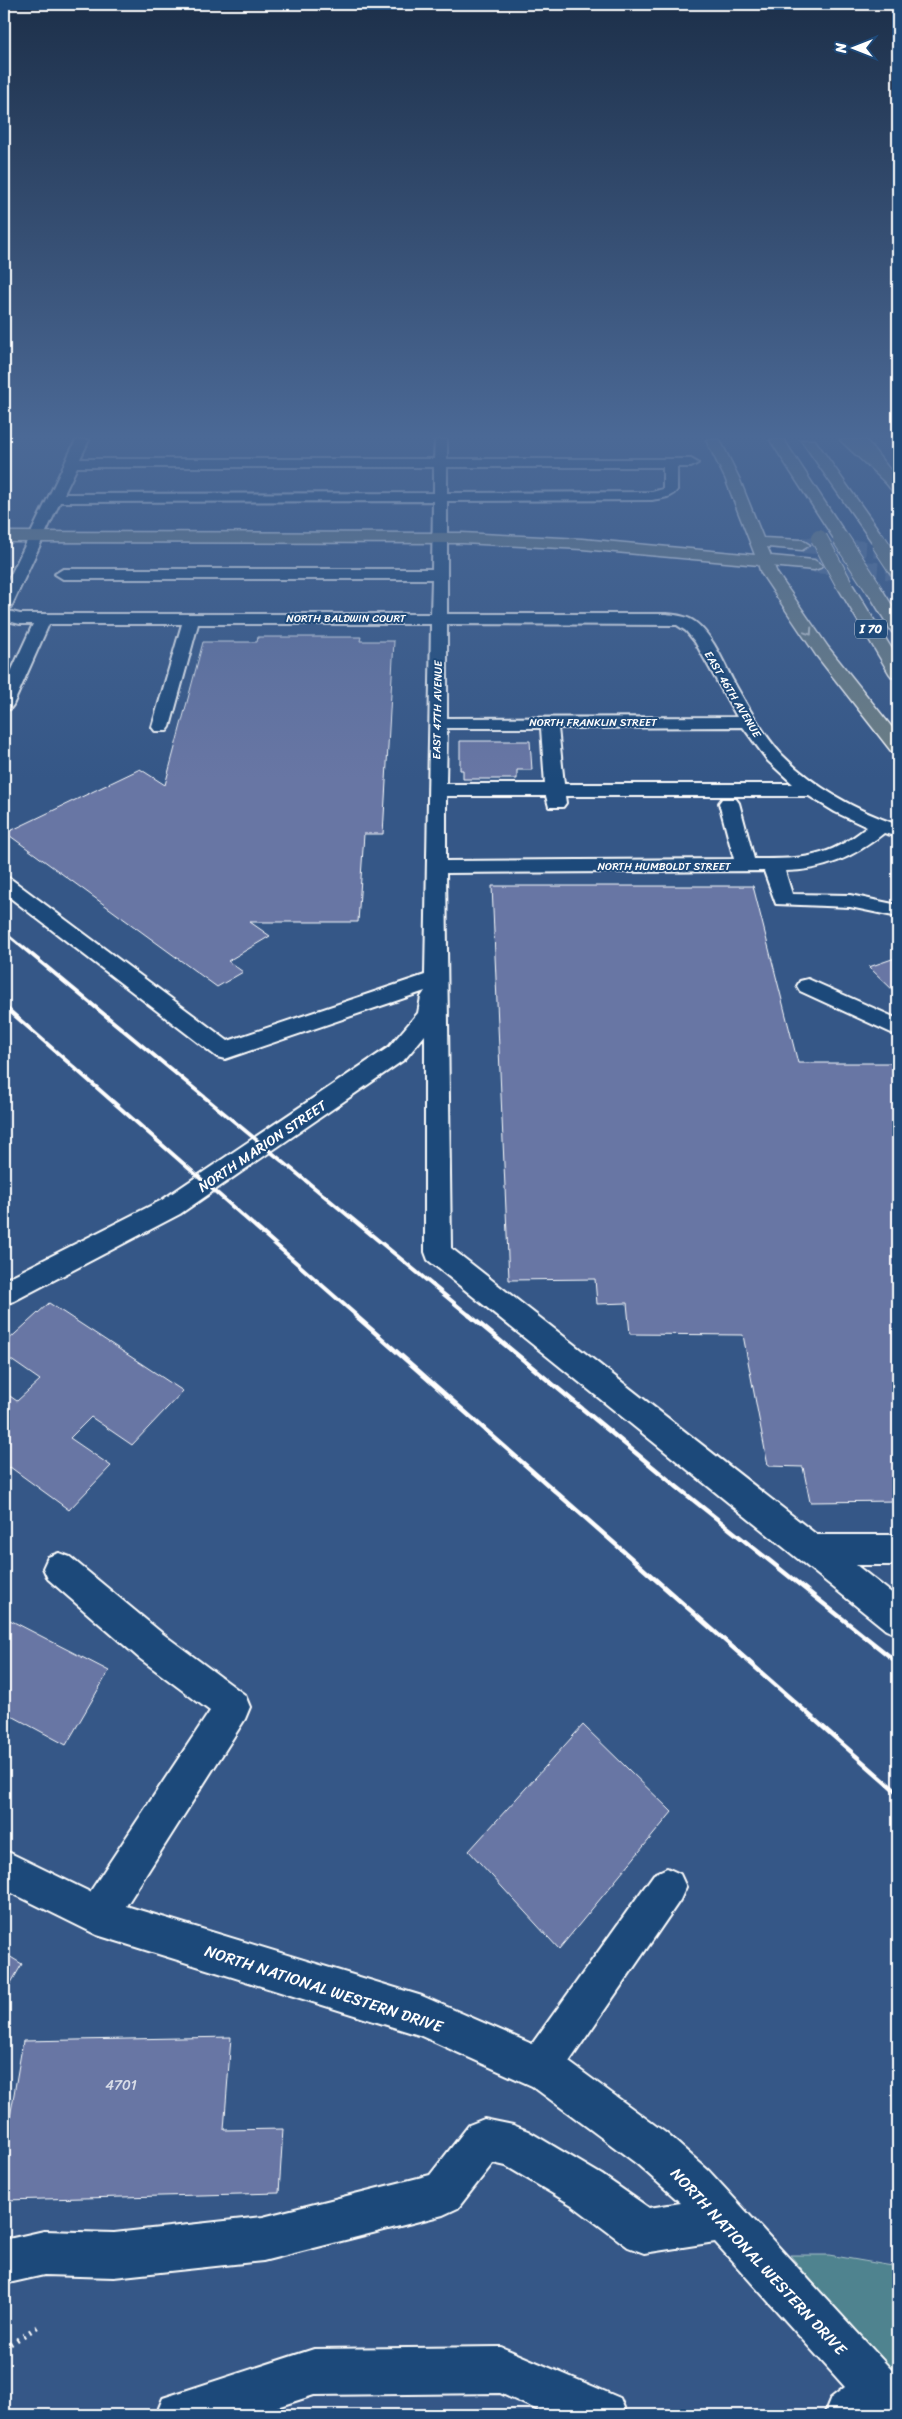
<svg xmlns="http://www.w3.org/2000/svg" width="902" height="2419" viewBox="0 0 902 2419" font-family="Sriracha,sans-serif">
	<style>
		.green { fill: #50838f; stroke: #a8c1c7 }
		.building { fill: #6776a4; stroke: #fff }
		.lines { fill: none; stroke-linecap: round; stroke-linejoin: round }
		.major-tunnel { stroke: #537099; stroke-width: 16; stroke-dasharray: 16 8; stroke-linecap: butt }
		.minor-casing { stroke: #fff; stroke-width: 4 }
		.major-casing { stroke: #fff; stroke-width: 3 }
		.highway-casing { stroke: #fff; stroke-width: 3 }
		.path { stroke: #fff; stroke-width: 5; stroke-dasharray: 2 5.5; stroke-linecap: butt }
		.minor { fill: #1f4a7a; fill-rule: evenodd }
		.major { fill: #6c7e84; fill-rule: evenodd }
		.highway { fill: #6c7e84; fill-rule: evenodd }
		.rail-far2 { stroke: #fff; stroke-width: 2.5 }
		.rail-far1 { stroke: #fff; stroke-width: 4 }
		.rail { stroke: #fff; stroke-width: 4.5 }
		.highway-bridge-casing { stroke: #fff; stroke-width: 18; stroke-linecap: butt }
		.highway-bridge { stroke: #6c7e84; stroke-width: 16 }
		.oneway { stroke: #ccd2d4 }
		.labels { text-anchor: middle; stroke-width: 4; stroke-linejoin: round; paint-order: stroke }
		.far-street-label { font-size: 11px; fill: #fff; stroke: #1f4a7a }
		.shield { fill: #1f4a7a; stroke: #bcc9d7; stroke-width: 1 }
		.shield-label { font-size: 12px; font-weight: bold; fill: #fff }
		.street-label { font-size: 14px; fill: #fff; stroke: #1f4a7a }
		.near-number-label { font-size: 14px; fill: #d9dde8 }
		.near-street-label { font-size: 16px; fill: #fff; stroke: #1f4a7a }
	</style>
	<rect width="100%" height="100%" fill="#355787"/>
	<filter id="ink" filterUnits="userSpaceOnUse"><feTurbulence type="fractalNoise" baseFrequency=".02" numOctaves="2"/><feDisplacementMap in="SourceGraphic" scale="10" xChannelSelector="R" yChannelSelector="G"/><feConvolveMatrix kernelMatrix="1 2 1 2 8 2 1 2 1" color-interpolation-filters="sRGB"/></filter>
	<g filter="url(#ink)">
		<path class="green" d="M790 2255H829L898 2267V2383Z"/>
		<path class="building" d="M258 637H361L360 641H394L383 834H364L358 922H250L270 936 228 961 243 972 217 987 6 833 140 769 165 785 203 642H257Z
			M460 741H530L532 770H517V779H463V770H460Z
			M492 886H753L798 1063H898V1501L810 1502 803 1467 768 1466 743 1335 630 1334 627 1303 597 1304 595 1279 509 1280Z
			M898 957V994H897L869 967Z
			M49 1303 183 1391 132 1445 91 1417 70 1438 111 1466 69 1510 10 1467 4 1473V1392L17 1401 40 1380 4 1355V1344Z
			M4 1617 109 1671 66 1745 12 1716 4 1729Z
			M583 1725 672 1812 559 1949 469 1851Z
			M4 1953 22 1964 4 1995Z
			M231 2037 224 2130 283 2129 279 2193 4 2200V2153L23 2041Z"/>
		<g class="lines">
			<path class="major-tunnel" d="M802 545 898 551
				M814 565 898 572"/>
			<g class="minor-casing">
				<path id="minor" d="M76 440H89L80 459H434L435 440H447V459H691L698 463 691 467H677V490C671 498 662 498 652 500L447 501V614H666C676 615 687 616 695 622 712 635 723 661 732 679 747 705 762 733 782 755 814 787 855 810 898 825V837L884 833C854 857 823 871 785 871L792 894 850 895 898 905V917L850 907 776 904 764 871 446 873 451 1248 817 1535H898V1565H856L898 1598V1635L886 1630 428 1260 425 1252V1035L405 1059 180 1214 14 1301 4 1304V1280L162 1200 389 1047 418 1013 421 997 425 991 225 1059 217 1057 4 893V877L11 879 228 1041 425 975 431 624H198L170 727 167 731H155L152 727 182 624H49L13 705 10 709 4 710V687L33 624H20L4 620V610L20 614H431L432 579H63L55 574 63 569H432L433 501 60 502 12 605 10 608 4 610V589ZM77 467H434V493L64 494ZM447 467H663V489L652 492 447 493ZM447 624 677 625 686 631 695 642 737 717 447 718ZM743 727 768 761 793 784H564L558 728ZM447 728H541L545 784H446ZM446 796H546L549 807H563L566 803 565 796H809L835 812 867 827C827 859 804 859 754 859L739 803 736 799H722L719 803 734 859 446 861Z
					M808 979 898 1019V1036L800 991 797 986 800 981Z
					M59 1553 70 1557 163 1634 245 1695 250 1707 245 1719 126 1906 422 1996 532 2044 654 1874 667 1868 680 1874 686 1887 680 1900 569 2062 667 2134 709 2171 898 2377V2415H824L831 2398 845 2387 715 2242 644 2253 628 2247 572 2205 506 2166 493 2163 458 2208 443 2215 263 2261 114 2277 44 2275 4 2284V2240L44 2231 114 2233 263 2217 430 2175 469 2125 484 2119 513 2125 528 2131 602 2175 649 2208 681 2203 637 2164 532 2086 419 2035 97 1935 4 1889V1850L90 1892 210 1711 139 1658 48 1579 43 1568 48 1557Z
					M501 2347 620 2398 627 2415H549L500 2393 314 2395 252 2415H156L163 2398 314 2349Z"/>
			</g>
			<g class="major-casing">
				<path id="major" d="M706 440H720L739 478 763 538 802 540 810 545 802 550 767 547 771 556 814 560 822 565 820 568 814 570 582 549 462 543 4 542V532L462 533 582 539 755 555 725 478Z
					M852 440H866L898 480V493L893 492Z"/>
			</g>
			<g class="highway-casing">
				<path id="highway" d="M770 440H784L849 539 846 542H836Z
					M801 440H815L887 542 884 545H874Z
					M840 440H855L897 478V484H887Z
					M765 556 771 558 777 573 828 647 898 735V753L891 751 816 655 761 573 757 561Z
					M844 579 850 581 852 584 898 659V678L892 677 889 673 836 584 838 581Z
					M872 581 878 583 898 615V633L892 632 864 586 866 583Z"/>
			</g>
			<path class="path" d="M4 2348 42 2324"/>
			<use href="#minor" class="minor"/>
			<use href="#major" class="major"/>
			<use href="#highway" class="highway"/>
			<path class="rail-far2" d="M4 932 21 946"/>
			<path class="rail-far1" d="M20 945 470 1316
				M4 1006 357 1316"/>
			<path class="rail" d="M355 1315 898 1793
				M469 1315 677 1487 898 1663"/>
			<g class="highway-bridge-casing">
				<path id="highway-bridge" d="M819 538 844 584
					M841 539 872 586
					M879 542 898 571"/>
			</g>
			<use href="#highway-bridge" class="highway-bridge"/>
		</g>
		<defs><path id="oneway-chevron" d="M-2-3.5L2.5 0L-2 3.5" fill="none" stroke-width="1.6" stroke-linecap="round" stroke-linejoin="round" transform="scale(1.25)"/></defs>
		<use class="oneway" href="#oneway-chevron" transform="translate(809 632) rotate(56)"/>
	</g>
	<linearGradient id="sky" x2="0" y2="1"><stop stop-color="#1d304a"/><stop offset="0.56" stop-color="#4b6996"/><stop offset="1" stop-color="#4b6996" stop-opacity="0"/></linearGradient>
	<rect width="902" height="779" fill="url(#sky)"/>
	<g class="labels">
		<g class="far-street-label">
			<text x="346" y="622">NORTH BALDWIN COURT</text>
			<text transform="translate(733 694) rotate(59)" y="4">EAST 46TH AVENUE</text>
			<text transform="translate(437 710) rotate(-89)" y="4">EAST 47TH AVENUE</text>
			<text x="593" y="726">NORTH FRANKLIN STREET</text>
			<text x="664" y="870">NORTH HUMBOLDT STREET</text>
		</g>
		<rect class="shield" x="855" y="619.5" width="32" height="19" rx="4"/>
		<g class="shield-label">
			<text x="871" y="633">I 70</text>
		</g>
		<g class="street-label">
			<text transform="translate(262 1146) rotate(-34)" y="5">NORTH MARION STREET</text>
		</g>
		<g class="near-number-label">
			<text x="121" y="2090">4701</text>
		</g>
		<g class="near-street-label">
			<text transform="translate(324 1988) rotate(18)" y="6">NORTH NATIONAL WESTERN DRIVE</text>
			<text transform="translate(759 2261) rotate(47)" y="6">NORTH NATIONAL WESTERN DRIVE</text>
		</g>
	</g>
	<rect width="902" height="2419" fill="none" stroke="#1f4a7a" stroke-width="20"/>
	<rect x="10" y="10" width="882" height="2399" fill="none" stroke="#fff" stroke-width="2" filter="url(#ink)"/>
	<g transform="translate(854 48) rotate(270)" stroke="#1f4a7a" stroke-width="4" paint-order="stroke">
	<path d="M0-4L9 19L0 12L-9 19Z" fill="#ffffff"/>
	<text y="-8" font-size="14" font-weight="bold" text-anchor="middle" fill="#ffffff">N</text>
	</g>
</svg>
